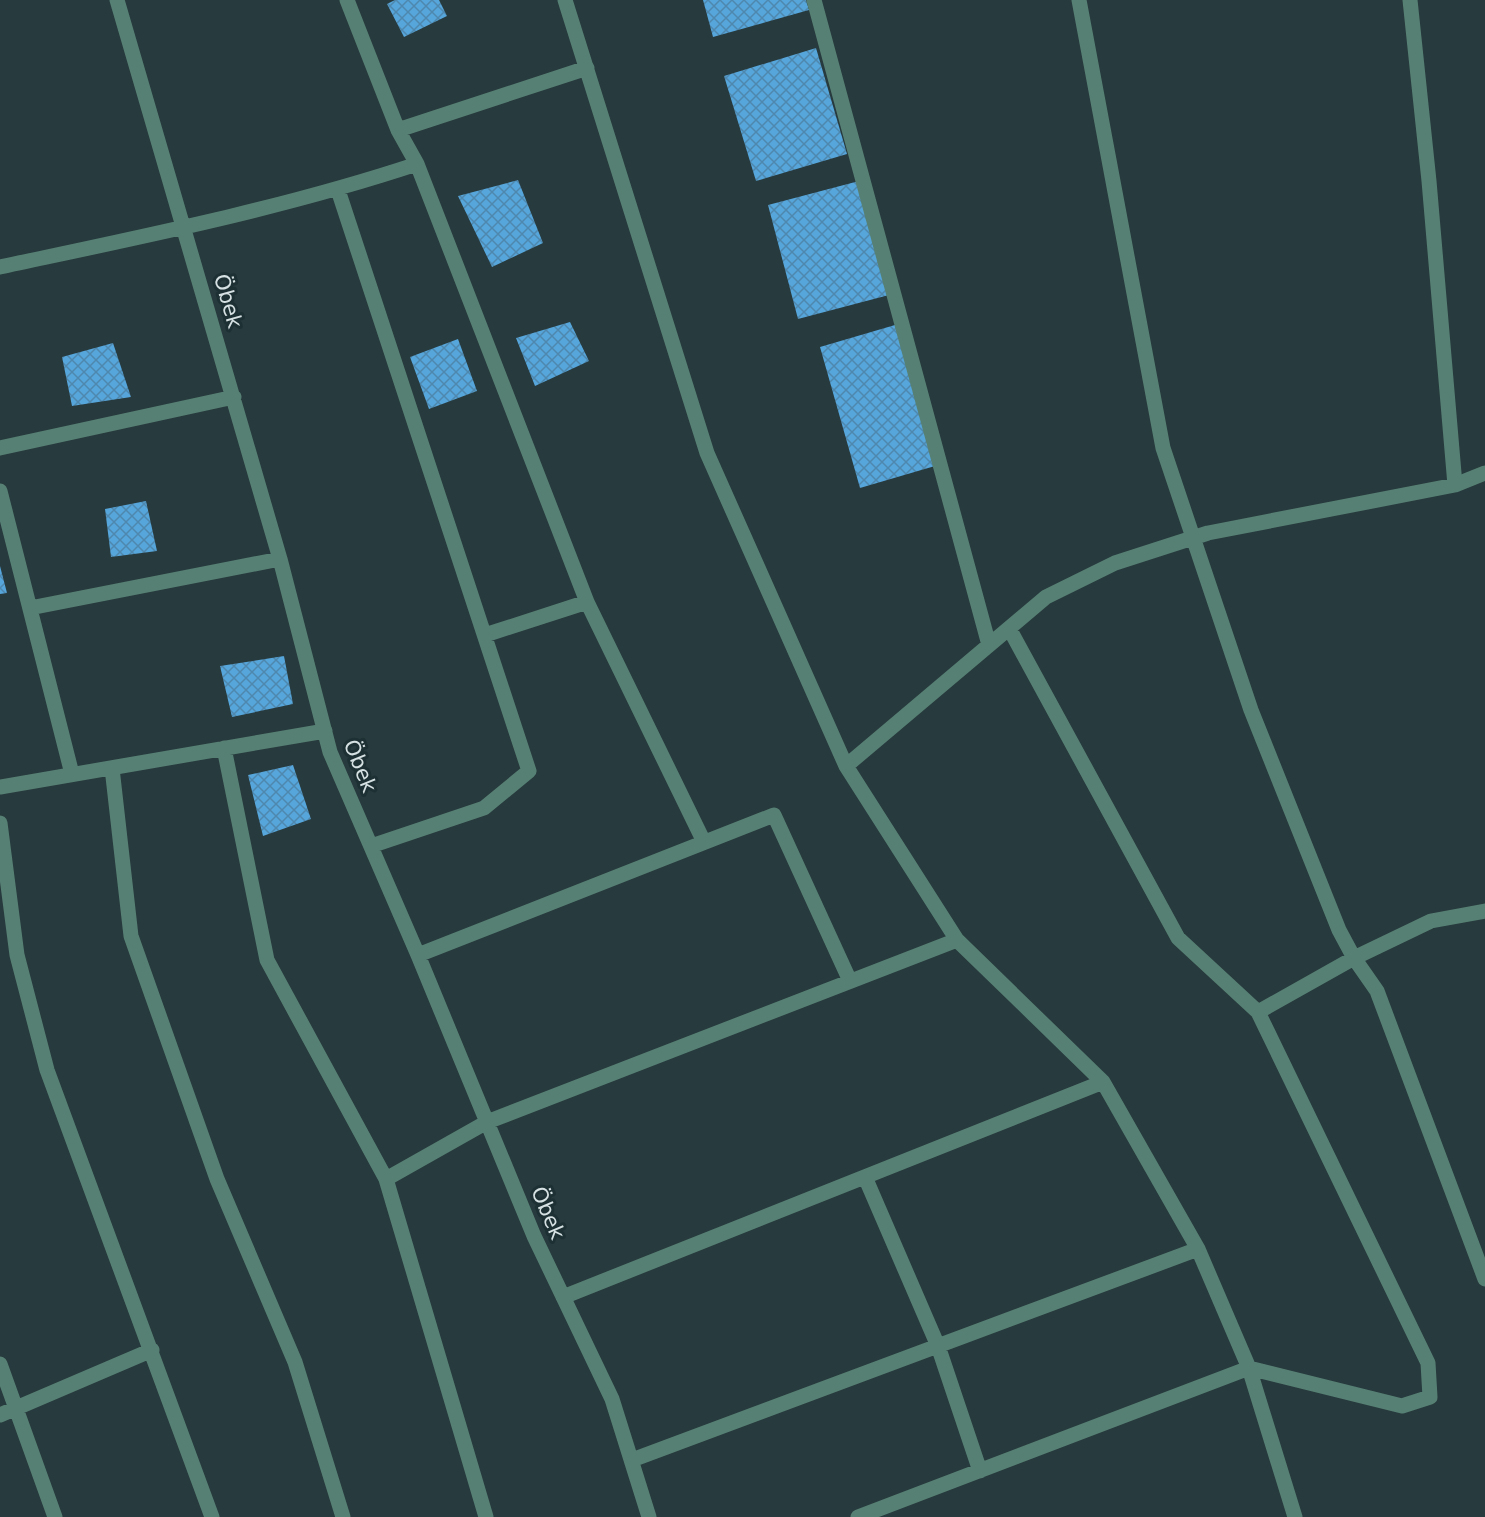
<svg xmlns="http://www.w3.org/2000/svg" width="1485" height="1517" viewBox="0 0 1485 1517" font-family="'DejaVu Sans',sans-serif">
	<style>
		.building { fill: url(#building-cross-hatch) }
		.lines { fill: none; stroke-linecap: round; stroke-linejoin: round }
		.minor { stroke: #578074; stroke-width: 15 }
		.labels { text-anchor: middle; stroke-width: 6; stroke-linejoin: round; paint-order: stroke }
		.street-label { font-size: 21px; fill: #d6e1e3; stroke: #1d3033 }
	</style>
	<defs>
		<pattern id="building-cross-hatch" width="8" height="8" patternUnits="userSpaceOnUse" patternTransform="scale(1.5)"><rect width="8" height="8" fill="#56a5db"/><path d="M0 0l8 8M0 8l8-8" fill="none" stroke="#4f88ae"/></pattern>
	</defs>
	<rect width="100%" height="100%" fill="#273a3d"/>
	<path class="building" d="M395 0H439L447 16 404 37 387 4Z
		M703 0H806L809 10 713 37Z
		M816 48 847 154 756 181 724 76Z
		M518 180 543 243 492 267 458 196Z
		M859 181 889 295 798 319 768 205Z
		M570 322 589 361 535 386 516 338Z
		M895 325 935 466 860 488 820 347Z
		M458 339 477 391 429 409 410 357Z
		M113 343 131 397 72 406 62 357Z
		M146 501 157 551 111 557 105 509Z
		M0 566 7 593 0 594Z
		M284 656 293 704 232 717 220 666Z
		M293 765 311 819 263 836 248 775Z"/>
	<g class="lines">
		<path class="minor" d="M117 0 280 559 330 752 418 955 534 1236 612 1399 649 1517
			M347 0 398 130 417 164 587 602 485 635
			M565 0 707 453 846 766 957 940 1103 1082 1198 1249 1249 1368 1295 1517
			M814 0 989 645
			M1079 0 1163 448 1251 710 1339 930 1354 958 1377 991 1485 1279
			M1410 0 1429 181 1455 485
			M398 130 587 68
			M338 190 529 771 484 808 371 846
			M0 267C140 237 281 209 417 164
			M0 448 234 397
			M0 491 72 774
			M587 602 704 842
			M30 608 280 559
			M224 748 267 960 386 1179 486 1517
			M846 766 1046 597 1115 563 1208 533 1455 485 1485 473
			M112 768 131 936 217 1179 295 1362 343 1517
			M0 787 325 731
			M0 823 17 955 47 1070 212 1517
			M418 955 774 815 850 981
			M1258 1012 1354 958 1431 921 1485 911
			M865 1177 938 1346 980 1471
			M386 1179 487 1122 957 940
			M563 1297 1103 1082
			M0 1364 55 1517
			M0 1415 152 1350
			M632 1460 1198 1249
			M858 1517 1249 1368 1402 1406 1430 1397 1428 1363 1258 1012 1178 938 1009 628"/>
	</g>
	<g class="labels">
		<g class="street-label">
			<text transform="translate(228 301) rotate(74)" y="7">Öbek</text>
			<text transform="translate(360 766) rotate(68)" y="7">Öbek</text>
			<text transform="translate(548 1213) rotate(67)" y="7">Öbek</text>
		</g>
	</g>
</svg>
